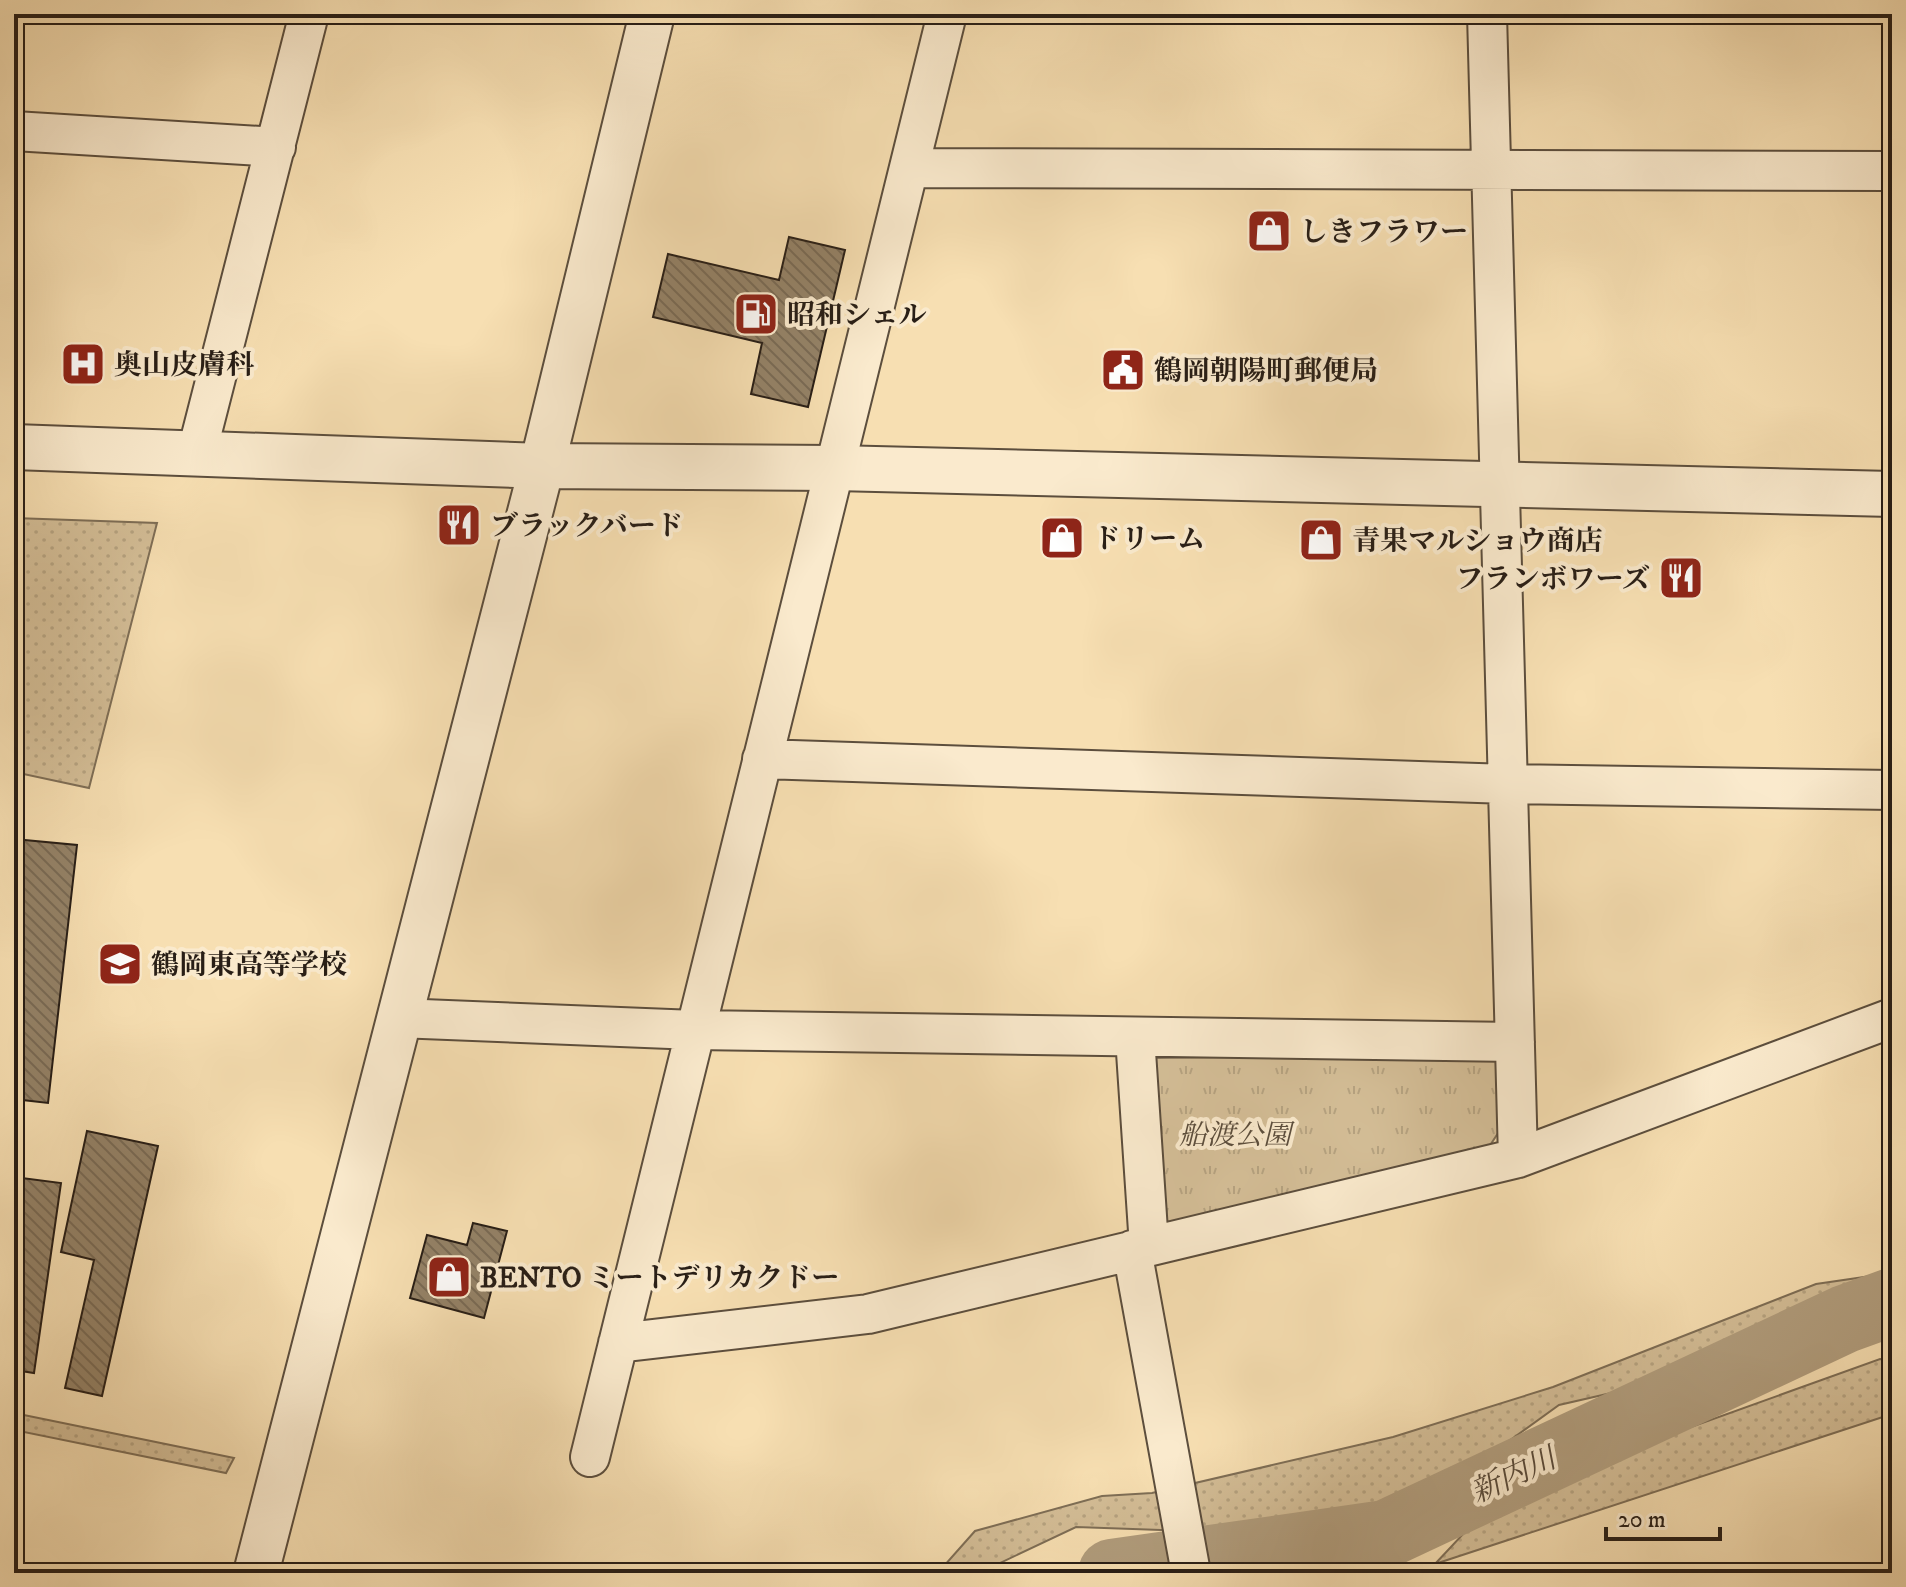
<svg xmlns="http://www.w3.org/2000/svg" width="1906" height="1587" viewBox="0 0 1906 1587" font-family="'IM FELL DW Pica','Noto Serif JP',serif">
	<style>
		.grass { fill: url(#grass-dots); stroke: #7e6e56; stroke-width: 2 }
		.park { fill: url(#park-tufts); stroke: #7e6e56; stroke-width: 2 }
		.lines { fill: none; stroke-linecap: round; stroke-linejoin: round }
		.stream { stroke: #7a6a54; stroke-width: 11 }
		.river { stroke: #b19d7d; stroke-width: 68 }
		.building { fill: url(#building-back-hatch); stroke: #281e16; stroke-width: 2 }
		.minor-casing { stroke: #5c4e3d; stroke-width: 42 }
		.tertiary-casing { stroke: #5c4e3d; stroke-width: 48 }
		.minor { stroke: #faeacd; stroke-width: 38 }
		.tertiary { stroke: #faeacd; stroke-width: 44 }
		.labels { text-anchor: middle; stroke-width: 8; stroke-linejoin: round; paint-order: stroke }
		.poi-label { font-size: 28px; font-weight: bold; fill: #281e16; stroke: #faeacd; text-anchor: start }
		.park-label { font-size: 28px; font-style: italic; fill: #5c4e3d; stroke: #faeacd }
		.water-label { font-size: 30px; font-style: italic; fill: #584a3a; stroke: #faeacd }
	</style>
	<defs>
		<pattern id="grass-dots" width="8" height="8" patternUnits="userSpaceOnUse" patternTransform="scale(2)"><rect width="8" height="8" fill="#d4be97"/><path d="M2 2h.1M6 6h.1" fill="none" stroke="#b6a381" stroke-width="1.8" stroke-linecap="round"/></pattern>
		<pattern id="park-tufts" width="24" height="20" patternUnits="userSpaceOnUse" patternTransform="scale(2)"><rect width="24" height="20" fill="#d4be97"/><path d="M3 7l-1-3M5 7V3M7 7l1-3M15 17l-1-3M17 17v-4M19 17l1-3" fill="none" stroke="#b6a381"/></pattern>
		<pattern id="building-back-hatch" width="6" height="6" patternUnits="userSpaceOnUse" patternTransform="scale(2)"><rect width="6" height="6" fill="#948267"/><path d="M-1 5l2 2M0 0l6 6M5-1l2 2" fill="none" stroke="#796a54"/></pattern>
	</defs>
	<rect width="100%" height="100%" fill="#f7dfb2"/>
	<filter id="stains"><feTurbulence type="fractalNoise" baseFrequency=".0025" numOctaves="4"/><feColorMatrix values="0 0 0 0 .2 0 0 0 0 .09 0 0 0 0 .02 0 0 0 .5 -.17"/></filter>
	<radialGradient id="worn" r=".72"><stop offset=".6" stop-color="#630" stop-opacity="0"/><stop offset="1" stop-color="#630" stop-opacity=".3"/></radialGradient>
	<path class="grass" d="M14 518 157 523 89 788 14 772Z
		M1892 1273V1278L1829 1301 1752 1349 1633 1388 1559 1405 1452 1482 1350 1526 1161 1530 1076 1527 979 1573 943 1567 975 1531 1102 1496 1152 1493 1393 1437 1553 1387 1816 1284Z
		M1880 1359 1892 1361V1414L1435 1564 1479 1517 1677 1432Z
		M14 1413 234 1458 226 1473 14 1430Z
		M1352 1550 1401 1564 1382 1573H1263Z"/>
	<path class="park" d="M1486 1054 1503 1068 1504 1124 1483 1156 1159 1230 1149 1058Z"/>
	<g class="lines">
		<path class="stream" d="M1142 1567 1145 1573"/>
		<path class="river" d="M1112 1573 1386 1534 1845 1319 1892 1302"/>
	</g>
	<path class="building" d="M789 237 845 250 808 407 751 394 762 343 653 317 668 254 779 280Z
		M14 839 77 845 48 1103 14 1099Z
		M87 1131 158 1146 102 1396 65 1388 94 1260 61 1252Z
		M14 1177 61 1183 34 1373 14 1370Z
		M473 1223 507 1231 484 1318 410 1298 427 1235 467 1245Z"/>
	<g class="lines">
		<g class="minor-casing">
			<path id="minor" d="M1487 14 1518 1158
				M14 131 276 147
				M909 168 1892 171
				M197 452 309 14
				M762 759 1508 784 1892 790
				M398 1018 695 1030 1515 1042
				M1135 1037 1149 1246
				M1132 1250 1191 1573
				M618 1343 868 1314 1518 1158 1892 1018
				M590 1457 947 14"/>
		</g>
		<g class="tertiary-casing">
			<path id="tertiary" d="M14 447 542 466 835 468 1892 494
				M256 1573 542 466 652 14"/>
		</g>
		<use href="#minor" class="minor"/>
		<use href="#tertiary" class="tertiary"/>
	</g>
	<defs>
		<g id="shop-square" transform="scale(2.3)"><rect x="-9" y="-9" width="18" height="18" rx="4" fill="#8f2418" stroke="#faeacd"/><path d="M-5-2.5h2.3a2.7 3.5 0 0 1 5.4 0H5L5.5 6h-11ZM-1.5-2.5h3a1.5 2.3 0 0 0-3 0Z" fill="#fff"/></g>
		<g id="fuel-square" transform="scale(2.3)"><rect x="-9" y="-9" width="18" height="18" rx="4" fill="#8f2418" stroke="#faeacd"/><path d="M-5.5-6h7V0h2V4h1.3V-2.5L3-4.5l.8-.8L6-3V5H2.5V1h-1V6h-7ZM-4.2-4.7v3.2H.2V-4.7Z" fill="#fff"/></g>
		<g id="hospital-square" transform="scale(2.3)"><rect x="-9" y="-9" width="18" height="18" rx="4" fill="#8f2418" stroke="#faeacd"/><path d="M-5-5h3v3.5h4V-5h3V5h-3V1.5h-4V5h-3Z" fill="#fff"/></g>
		<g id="civic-square" transform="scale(2.3)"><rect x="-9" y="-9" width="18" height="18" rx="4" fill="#8f2418" stroke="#faeacd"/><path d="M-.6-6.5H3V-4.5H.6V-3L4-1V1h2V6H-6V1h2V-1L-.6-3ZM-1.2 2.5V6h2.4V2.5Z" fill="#fff"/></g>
		<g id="restaurant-square" transform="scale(2.3)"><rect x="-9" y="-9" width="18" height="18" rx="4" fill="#8f2418" stroke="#faeacd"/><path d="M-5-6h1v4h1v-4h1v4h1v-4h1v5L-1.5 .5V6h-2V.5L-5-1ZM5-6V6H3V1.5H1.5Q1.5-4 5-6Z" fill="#fff"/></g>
		<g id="school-square" transform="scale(2.3)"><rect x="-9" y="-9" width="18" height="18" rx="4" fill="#8f2418" stroke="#faeacd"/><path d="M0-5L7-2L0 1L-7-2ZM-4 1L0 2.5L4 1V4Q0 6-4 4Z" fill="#fff"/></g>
	</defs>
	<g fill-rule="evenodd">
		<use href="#shop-square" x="1269" y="231"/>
		<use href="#fuel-square" x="756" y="314"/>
		<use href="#hospital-square" x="83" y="364"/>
		<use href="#civic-square" x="1123" y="370"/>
		<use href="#restaurant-square" x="459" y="525"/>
		<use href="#shop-square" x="1062" y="538"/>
		<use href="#shop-square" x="1321" y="540"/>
		<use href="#restaurant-square" x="1681" y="578"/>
		<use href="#school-square" x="120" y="964"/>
		<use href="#shop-square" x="449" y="1277"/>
	</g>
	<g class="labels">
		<g class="poi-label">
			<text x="1300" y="241">しきフラワー</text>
			<text x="787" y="324">昭和シェル</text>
			<text x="114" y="374">奥山皮膚科</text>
			<text x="1154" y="380">鶴岡朝陽町郵便局</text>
			<text x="490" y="535">ブラックバード</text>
			<text x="1093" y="548">ドリーム</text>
			<text x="1352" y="550">青果マルショウ商店</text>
			<text x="1650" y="588" text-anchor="end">フランボワーズ</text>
			<text x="151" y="974">鶴岡東高等学校</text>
			<text x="480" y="1287">BENTO ミートデリカクドー</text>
		</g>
		<g class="park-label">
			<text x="1235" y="1144">船渡公園</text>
		</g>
		<g class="water-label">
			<text transform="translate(1513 1475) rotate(-25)" y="10">新内川</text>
		</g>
	</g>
	<rect width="1906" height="1587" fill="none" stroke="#f7dfb2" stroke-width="48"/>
	<rect x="16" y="16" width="1874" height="1555" fill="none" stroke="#281e16" stroke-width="4"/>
	<rect x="24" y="24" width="1858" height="1539" fill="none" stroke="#281e16" stroke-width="2"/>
	<path d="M1606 1527v12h114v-12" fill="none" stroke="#281e16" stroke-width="4"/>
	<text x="1618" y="1527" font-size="24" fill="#281e16" stroke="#faeacd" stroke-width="6" paint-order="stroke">20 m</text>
	<rect width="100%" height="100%" filter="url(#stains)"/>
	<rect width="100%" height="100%" fill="url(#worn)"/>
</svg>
